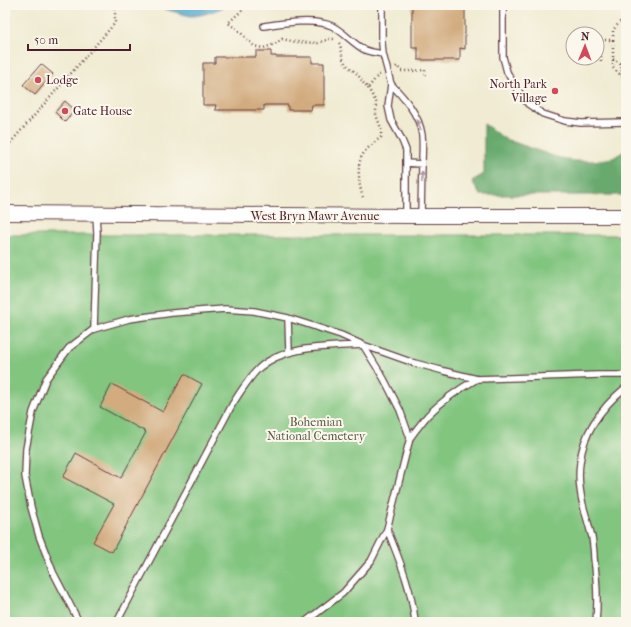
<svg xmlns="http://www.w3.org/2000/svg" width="631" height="627" viewBox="0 0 631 627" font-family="'IM FELL French Canon',serif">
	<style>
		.green { fill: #81c57f; stroke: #667255 }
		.forest { fill: #68aa6e; stroke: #59644c }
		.water { fill: #4fa9cd; stroke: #4c647c }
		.building { fill: #d2ab7f }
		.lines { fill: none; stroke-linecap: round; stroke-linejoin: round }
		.service-casing { stroke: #633e44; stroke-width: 8 }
		.tertiary-casing { stroke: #633e44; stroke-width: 16 }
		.path { stroke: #633e44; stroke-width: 2.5; stroke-dasharray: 1 3; stroke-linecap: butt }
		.service { stroke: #fff; stroke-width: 5.5 }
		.tertiary { stroke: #fff; stroke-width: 14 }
		.oneway { fill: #ae9aa0 }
		.poi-dot { fill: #d1495b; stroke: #fbf7ec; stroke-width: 1.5 }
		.labels { text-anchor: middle; stroke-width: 4; stroke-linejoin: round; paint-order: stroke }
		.poi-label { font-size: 12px; fill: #4a1f2b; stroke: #fbf7ec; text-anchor: start }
		.street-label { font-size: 12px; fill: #4a1f2b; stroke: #fbf7ec }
		.park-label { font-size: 12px; fill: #5d5948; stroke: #fbf7ec }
	</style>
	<rect width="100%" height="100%" fill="#fbf7ec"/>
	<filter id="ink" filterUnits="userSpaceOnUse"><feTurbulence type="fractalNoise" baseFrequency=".025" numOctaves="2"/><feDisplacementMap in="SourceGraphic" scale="8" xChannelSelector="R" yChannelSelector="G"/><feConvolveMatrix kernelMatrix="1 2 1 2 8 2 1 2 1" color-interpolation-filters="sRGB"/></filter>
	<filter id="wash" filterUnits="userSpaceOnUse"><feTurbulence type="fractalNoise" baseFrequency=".012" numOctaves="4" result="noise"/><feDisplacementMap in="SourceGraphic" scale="16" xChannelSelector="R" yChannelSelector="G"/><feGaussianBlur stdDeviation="0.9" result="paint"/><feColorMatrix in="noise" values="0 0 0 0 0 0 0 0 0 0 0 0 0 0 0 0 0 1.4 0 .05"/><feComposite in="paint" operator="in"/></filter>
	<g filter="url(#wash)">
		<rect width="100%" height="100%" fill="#f0ebd2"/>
		<path class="green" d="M5 235H626V622H5Z"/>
		<path class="forest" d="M484 124 505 139 553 156 574 161H594L613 158 626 150V195H480L472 181 484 174Z"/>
		<path class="water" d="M150 5H228C216 10 204 16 190 16Z"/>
		<g id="blocks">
			<path class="building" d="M412 5H465V49L460 48V60H418V48H412Z
				M256 51H271V56H276V57H312V63H324V105H312L311 110H288V105H264V110H215L216 105H203V63H215V57H256Z
				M41 64 53 74 35 95 23 85Z
				M65 101 75 110 65 122 55 112Z
				M184 374 202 384 112 552 93 542 114 504 63 477 76 453 121 478 146 432 100 407 112 384 163 412Z"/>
		</g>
	</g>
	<g filter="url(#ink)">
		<use href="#blocks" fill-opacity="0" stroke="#633e44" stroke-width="1"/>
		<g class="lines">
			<g class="service-casing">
				<path id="service" d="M382 5V43L383 54 391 84 388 106 391 120 401 138 406 150V163
					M503 5V57L507 72 515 86 528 104 543 114 565 121 581 123 626 122
					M264 26C283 23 315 18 332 26 344 32 353 44 365 50 370 52 377 53 383 54
					M391 84C405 99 419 114 422 135 423 144 422 154 422 164
					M406 215V163L422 164 421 216
					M288 318 289 352
					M94 329 97 233 96 214
					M387 529C399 559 412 589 415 622
					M79 622 53 572 39 536 31 507 25 476 26 449 33 412 46 379 69 348 94 329 129 319 172 313 225 309 254 311 288 318 341 335 363 345 411 362 444 371 477 379 598 375H626
					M117 622 232 405C240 392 248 379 259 368 285 345 330 347 363 345L384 379 400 410 410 438C416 430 422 422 428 415 442 401 459 389 477 379
					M305 622 343 593 371 561 387 529 410 438
					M596 622C598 600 597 580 594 558 594 551 593 544 592 537 589 526 586 516 583 505 580 492 578 476 580 463 583 432 603 406 626 387"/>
			</g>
			<g class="tertiary-casing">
				<path id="tertiary" d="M5 213 406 216H626"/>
			</g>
			<path class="path" d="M248 5 228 23 238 30 254 46 263 48 275 44 282 39 296 42 318 43 329 39H336
				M597 40H613V30L626 15
				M613 40V68L626 80
				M339 43C342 48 341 56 344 61 348 68 354 70 358 75 362 80 363 84 368 88L375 79 380 74
				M613 59 620 63 622 69 621 75
				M601 61V40
				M396 67 397 66 401 71H412L425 70 426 78
				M5 149 115 23V5
				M363 197C359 187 357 168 361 158 364 150 374 143 381 137V128L376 115V102L368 88"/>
			<use href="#service" class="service"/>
			<use href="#tertiary" class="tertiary"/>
		</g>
		<defs><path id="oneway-solid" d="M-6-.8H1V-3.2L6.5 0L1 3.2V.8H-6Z"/></defs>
		<g class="oneway">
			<use href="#oneway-solid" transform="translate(419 125) rotate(-108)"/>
			<use href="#oneway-solid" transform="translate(422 177) rotate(-89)"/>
		</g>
	</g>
	<g class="poi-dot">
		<circle cx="38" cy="80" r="4"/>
		<circle cx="555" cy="91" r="4"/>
		<circle cx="65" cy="111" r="4"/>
	</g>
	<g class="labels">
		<g class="poi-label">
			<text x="46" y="84">Lodge</text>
			<text x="547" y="88" text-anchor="end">North Park<tspan x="547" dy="14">Village</tspan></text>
			<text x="73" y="115">Gate House</text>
		</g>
		<g class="street-label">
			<text x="315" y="220">West Bryn Mawr Avenue</text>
		</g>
		<g class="park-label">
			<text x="316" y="426">Bohemian<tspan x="316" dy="14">National Cemetery</tspan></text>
		</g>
	</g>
	<rect width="631" height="627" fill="none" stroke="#fbf7ec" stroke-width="20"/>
	<g transform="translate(585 46) rotate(1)"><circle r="19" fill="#fbf7ec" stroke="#b4a19f"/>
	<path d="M0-3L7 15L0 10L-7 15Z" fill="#d1495b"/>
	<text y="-6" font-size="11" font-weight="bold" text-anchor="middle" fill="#4a1f2b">N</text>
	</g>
	<path d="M28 44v6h102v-6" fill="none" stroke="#4a1f2b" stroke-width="2"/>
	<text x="34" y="44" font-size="12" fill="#4a1f2b" stroke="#fbf7ec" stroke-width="3" paint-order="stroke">50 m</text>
</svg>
